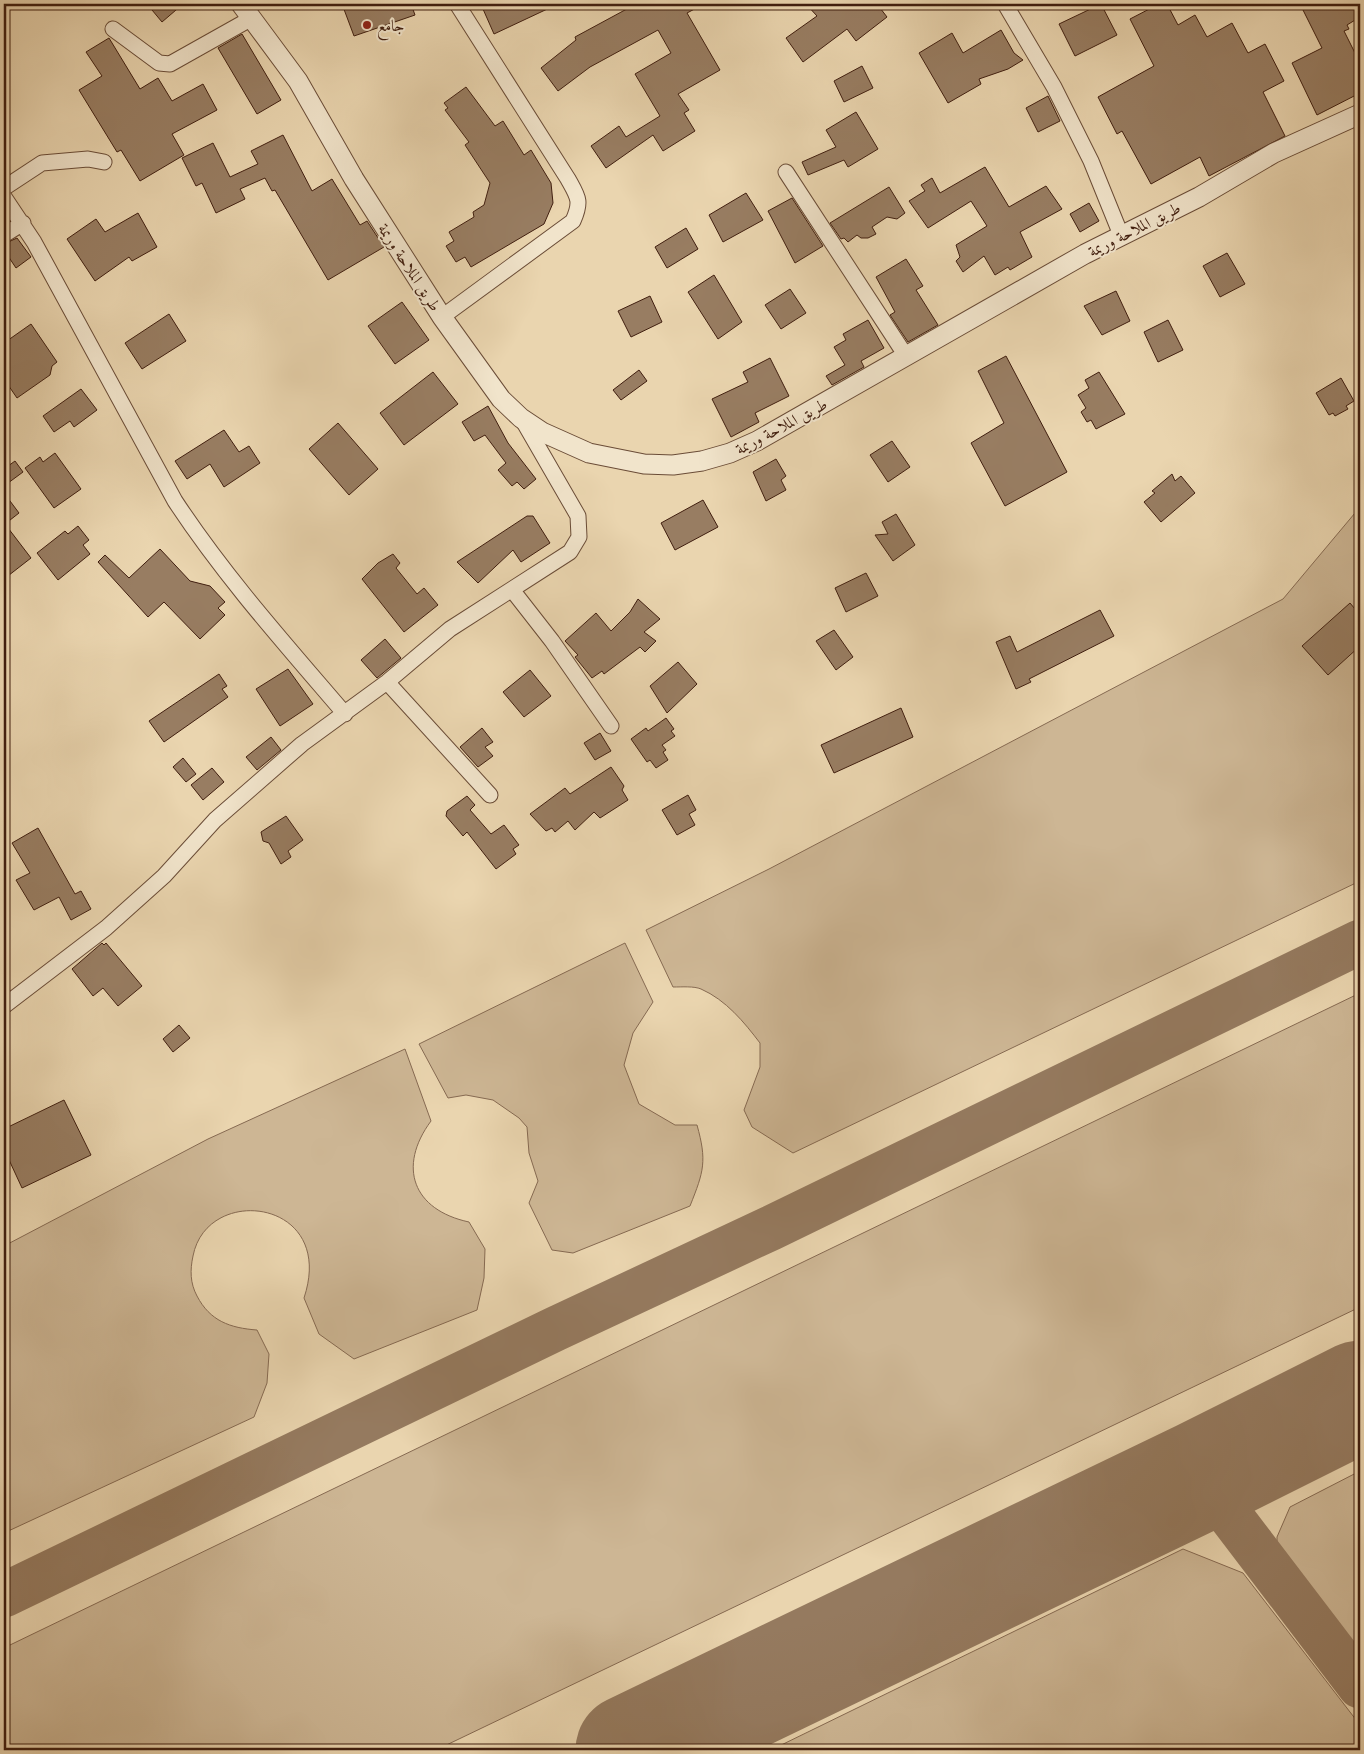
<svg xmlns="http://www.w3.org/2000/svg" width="1364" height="1754" viewBox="0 0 1364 1754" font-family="Cardo,Amiri,serif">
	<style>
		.green { fill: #cdb694; stroke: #866a52 }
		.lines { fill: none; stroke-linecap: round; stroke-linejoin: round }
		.taxiway { stroke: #957a5f; stroke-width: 45 }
		.runway { stroke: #957a5f; stroke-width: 111 }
		.building { fill: #987d62; stroke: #401e0f }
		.minor-casing { stroke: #6a4c37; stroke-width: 17 }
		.tertiary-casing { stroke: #6a4c37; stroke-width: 21 }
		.minor { stroke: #f1e4cb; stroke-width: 15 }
		.tertiary { stroke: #f1e4cb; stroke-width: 19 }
		.poi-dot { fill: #8f2418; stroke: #f1e4cb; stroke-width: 2 }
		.labels { text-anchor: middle; stroke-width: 4; stroke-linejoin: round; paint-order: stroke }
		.poi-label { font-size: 16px; fill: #401e0f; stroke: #f1e4cb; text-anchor: start }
		.street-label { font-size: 16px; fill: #401e0f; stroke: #f1e4cb }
	</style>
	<rect width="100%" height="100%" fill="#ead5af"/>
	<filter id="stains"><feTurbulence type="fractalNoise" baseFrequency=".004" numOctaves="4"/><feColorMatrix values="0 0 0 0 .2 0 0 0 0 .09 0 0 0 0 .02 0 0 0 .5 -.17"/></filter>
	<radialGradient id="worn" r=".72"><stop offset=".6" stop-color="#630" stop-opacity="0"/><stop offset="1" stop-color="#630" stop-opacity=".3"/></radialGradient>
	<path class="green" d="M1360 507V881L793 1153 752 1127 744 1110 760 1067V1043C744 1022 726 1000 701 989 694 986 682 987 673 987L646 930 769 869 1283 599Z
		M625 943 653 1002 633 1033 624 1065 639 1104 675 1125H697C707 1161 704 1171 690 1206L573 1253 552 1250 529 1203 538 1181 529 1153 527 1127 519 1118 493 1100 466 1095 448 1098 419 1044Z
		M1360 993V1307L436 1750H4V1650L10 1645Z
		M405 1049 431 1121C397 1167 413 1210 469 1222L485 1249 484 1278 477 1310 354 1359 319 1334 304 1298C337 1199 207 1183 193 1256 190 1270 190 1283 197 1296 210 1321 230 1328 257 1330L269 1354 267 1383 254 1417 4 1533V1246L208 1139Z
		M1360 1471V1664L1277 1562V1537L1290 1507Z
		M1183 1549 1243 1573 1360 1725V1750H771Z"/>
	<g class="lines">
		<path class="taxiway" d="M1200 1476 1360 1686
			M4 1595 555 1329 771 1228 1360 942"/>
		<path class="runway" d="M631 1750 1200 1476 1360 1396"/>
	</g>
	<path class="building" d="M147 4H183L162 22Z
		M342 4H411L415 15 354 36Z
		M493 4H558L494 34 483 9Z
		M636 4H704L687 13 720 70 678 94 689 110 684 113 695 131 663 151 653 135 606 168 591 146 619 126 626 137 660 116 635 74 671 53 658 30 590 67 558 91 541 68 576 40 575 37Z
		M806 4H877L887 17 856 41 847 29 803 62 786 38 817 16Z
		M1101 4 1117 35 1075 56 1059 24Z
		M1159 4H1167L1178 25 1195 15 1207 37 1232 23 1248 53 1265 44 1284 81 1263 92 1285 136 1209 176 1200 157 1151 184 1122 131 1117 134 1098 97 1154 66 1130 19Z
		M1311 4H1360V17L1347 25 1349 29 1344 31 1360 63V93L1317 115 1292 63 1322 48 1302 8Z
		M1001 30 1014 53 1023 60 1008 69 979 79 981 84 948 103 919 53 952 33 963 53Z
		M242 34 281 100 257 114 218 48Z
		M109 38 140 89 158 78 172 101 203 84 217 110 172 134 184 155 140 181 121 150 117 152 79 90 102 76 86 52Z
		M862 66 873 88 844 102 834 81Z
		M466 87 495 126 503 121 524 155 531 150 551 183 553 203 544 224 471 267 465 257 456 262 446 246 454 241 449 232 474 217 473 212 484 205 490 183 465 145 469 142 445 110 448 108 444 103Z
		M1048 96 1060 121 1038 132 1026 108Z
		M856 112 878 149 848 167 844 160 808 175 802 162 836 147 826 130Z
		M283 135 312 191 332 179 360 225 367 221 384 247 328 280 275 190 272 191 265 178 240 189 245 199 216 213 202 183 196 186 182 158 213 143 230 177 258 164 251 151Z
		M985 167 1009 207 1046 186 1062 209 1020 232 1032 257 1010 270 1008 267 995 275 984 256 963 272 956 261 960 257 956 245 987 226 971 201 928 228 909 201 925 191 921 185 932 178 940 193Z
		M889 187 905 213 897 219 887 217 872 227 876 234 868 238H861L857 235 848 242 844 238 841 239 830 223Z
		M746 193 763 220 723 242 709 215Z
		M792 198 823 246 795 263 768 211Z
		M1089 203 1099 221 1080 232 1070 214Z
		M138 213 157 247 132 261 129 257 95 281 67 239 96 219 105 232Z
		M686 228 698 249 667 268 655 247Z
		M17 238 31 257 16 268 4 250V244Z
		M1227 253 1245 284 1220 297 1203 266Z
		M906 259 923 286 916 290 938 325 908 342 890 315 895 312 876 277Z
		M714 275 742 322 718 339 688 292Z
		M790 289 806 313 781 329 765 305Z
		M1116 291 1130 321 1102 335 1084 306Z
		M650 296 662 322 631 337 618 311Z
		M402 302 429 340 395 364 368 326Z
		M169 314 186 341 142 369 125 343Z
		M868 320 884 348 861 361 864 367 832 385 826 376 845 365 834 347 846 340 843 334Z
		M1168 320 1183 350 1158 362 1144 332Z
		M31 324 57 362 52 366 50 375 17 398 4 379V343Z
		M1006 356 1067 472 1005 506 971 443 1004 423 978 371Z
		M770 358 789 396 755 413 759 422 731 437 712 399 748 382 743 372Z
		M639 370 647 381 621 400 613 390Z
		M433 372 458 404 404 445 380 413Z
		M1099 372 1125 414 1096 429 1091 420 1087 422 1081 412 1086 408 1078 395 1089 388 1085 380Z
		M1341 378 1354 401 1346 406 1348 409 1335 416 1333 413 1329 415 1316 393Z
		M81 389 97 410 74 427 70 421 54 432 43 416Z
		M488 406 508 443 536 479 524 489 517 482 512 486 498 470 506 463 485 435 474 441 462 422Z
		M338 423 378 469 349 495 309 449Z
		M224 430 239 452 249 446 260 463 224 487 210 464 187 479 175 461Z
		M892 441 910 467 888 482 870 455Z
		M55 453 81 489 54 508 25 468 40 457 43 462Z
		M776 459 786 476 781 480 786 490 766 501 753 472Z
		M15 461 23 472 4 486V469Z
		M1172 474 1175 481 1181 476 1195 493 1161 522 1144 502 1155 493 1152 491Z
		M4 493 19 513 5 524 31 558 4 579Z
		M703 500 718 527 675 550 661 523Z
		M896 514 915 545 893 561 875 535 888 534 882 522Z
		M527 516H533L550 543 521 562 513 550 478 583 457 562Z
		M78 526 89 540 83 545 90 554 58 580 37 553 65 531 68 534Z
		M160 549 190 581 210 586 225 602 218 608 225 615 200 639 164 602 148 617 98 562 105 555 129 578Z
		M393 554 400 563 396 568 417 594 424 588 438 605 404 632 362 579 378 563Z
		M866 573 878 596 846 612 835 588Z
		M638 599 660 619 644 632 656 641 645 652 640 647 604 674 602 671 592 678 575 657 578 655 565 641 596 613 611 631 630 612Z
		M1350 603 1360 615V646L1328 675 1302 646Z
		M1100 610 1114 636 1029 679 1031 682 1016 689 996 642 1010 636 1017 652Z
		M834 630 853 657 836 670 816 641Z
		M385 639 401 658 377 678 361 660Z
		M678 662 697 684 667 713 650 686Z
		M288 669 313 704 280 726 256 689Z
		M530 670 551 696 524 717 503 692Z
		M219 674 227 686 222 689 228 697 164 742 149 721Z
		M901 708 913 737 834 773 821 745Z
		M666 718 674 729 671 731 675 736 662 745 666 750 663 752 668 760 656 768 650 760 647 762 631 739 646 728 648 731Z
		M482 728 493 742 485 747 493 756 478 767 460 747Z
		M600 733 611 751 595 760 584 743Z
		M271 737 281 750 257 770 246 757Z
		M183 758 196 774 186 782 173 767Z
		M611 767 624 786 622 790 628 800 600 818 594 812 575 830 568 821 555 832 552 828 546 831 530 814 565 788 570 794Z
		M212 768 224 782 203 800 191 785Z
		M688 795 696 810 689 814 695 825 677 835 662 810Z
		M467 796 475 805 470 810 491 834 504 825 519 845 513 849 516 854 496 869 467 832 463 836 446 816 447 811Z
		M286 816 303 840 288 851 291 857 281 864 269 843 263 841 261 832Z
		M38 828 75 894 81 891 91 909 71 920 59 897 34 910 16 880 30 873 12 843Z
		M102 943 104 945 106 943 142 986 118 1006 103 988 93 996 72 969Z
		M179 1025 190 1038 173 1052 163 1039Z
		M64 1100 91 1155 22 1188 4 1149V1129Z"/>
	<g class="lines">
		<g class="minor-casing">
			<path id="minor" d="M1005 4 1054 87 1091 161 1121 235
				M113 29 159 63 170 64 252 18
				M786 172 906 356
				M4 188 42 163 88 159 104 162
				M4 197 34 242 175 501C225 577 286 645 345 714
				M4 235 23 223
				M442 317 573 221C582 201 578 197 568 179L457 4
				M513 591 552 641 611 726
				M387 682 490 795
				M4 1006 106 928 164 876 215 820 302 744 387 682 450 629 570 552 579 537 578 516 522 419"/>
		</g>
		<g class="tertiary-casing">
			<path id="tertiary" d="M241 4 298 81 354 179 442 317 501 399 521 418 542 432 589 453 644 464 673 465 702 461 730 453 757 441 1085 254 1199 197 1274 153 1360 114"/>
		</g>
		<use href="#minor" class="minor"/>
		<use href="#tertiary" class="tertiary"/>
	</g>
	<circle class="poi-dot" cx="367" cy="25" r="5"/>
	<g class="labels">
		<g class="poi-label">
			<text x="377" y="31">جامع</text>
		</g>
		<g class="street-label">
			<text transform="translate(1134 229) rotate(-27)" y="6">طريق الملاحة وريمة</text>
			<text transform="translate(410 267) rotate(57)" y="6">طريق الملاحة وريمة</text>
			<text transform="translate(781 426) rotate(-28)" y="6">طريق الملاحة وريمة</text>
		</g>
	</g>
	<rect width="1364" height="1754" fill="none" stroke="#ead5af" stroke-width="20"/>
	<rect x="5" y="5" width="1354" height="1744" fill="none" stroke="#401e0f" stroke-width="2.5"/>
	<rect x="10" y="10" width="1344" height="1734" fill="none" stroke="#401e0f"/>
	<rect width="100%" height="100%" filter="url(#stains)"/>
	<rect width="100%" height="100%" fill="url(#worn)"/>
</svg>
